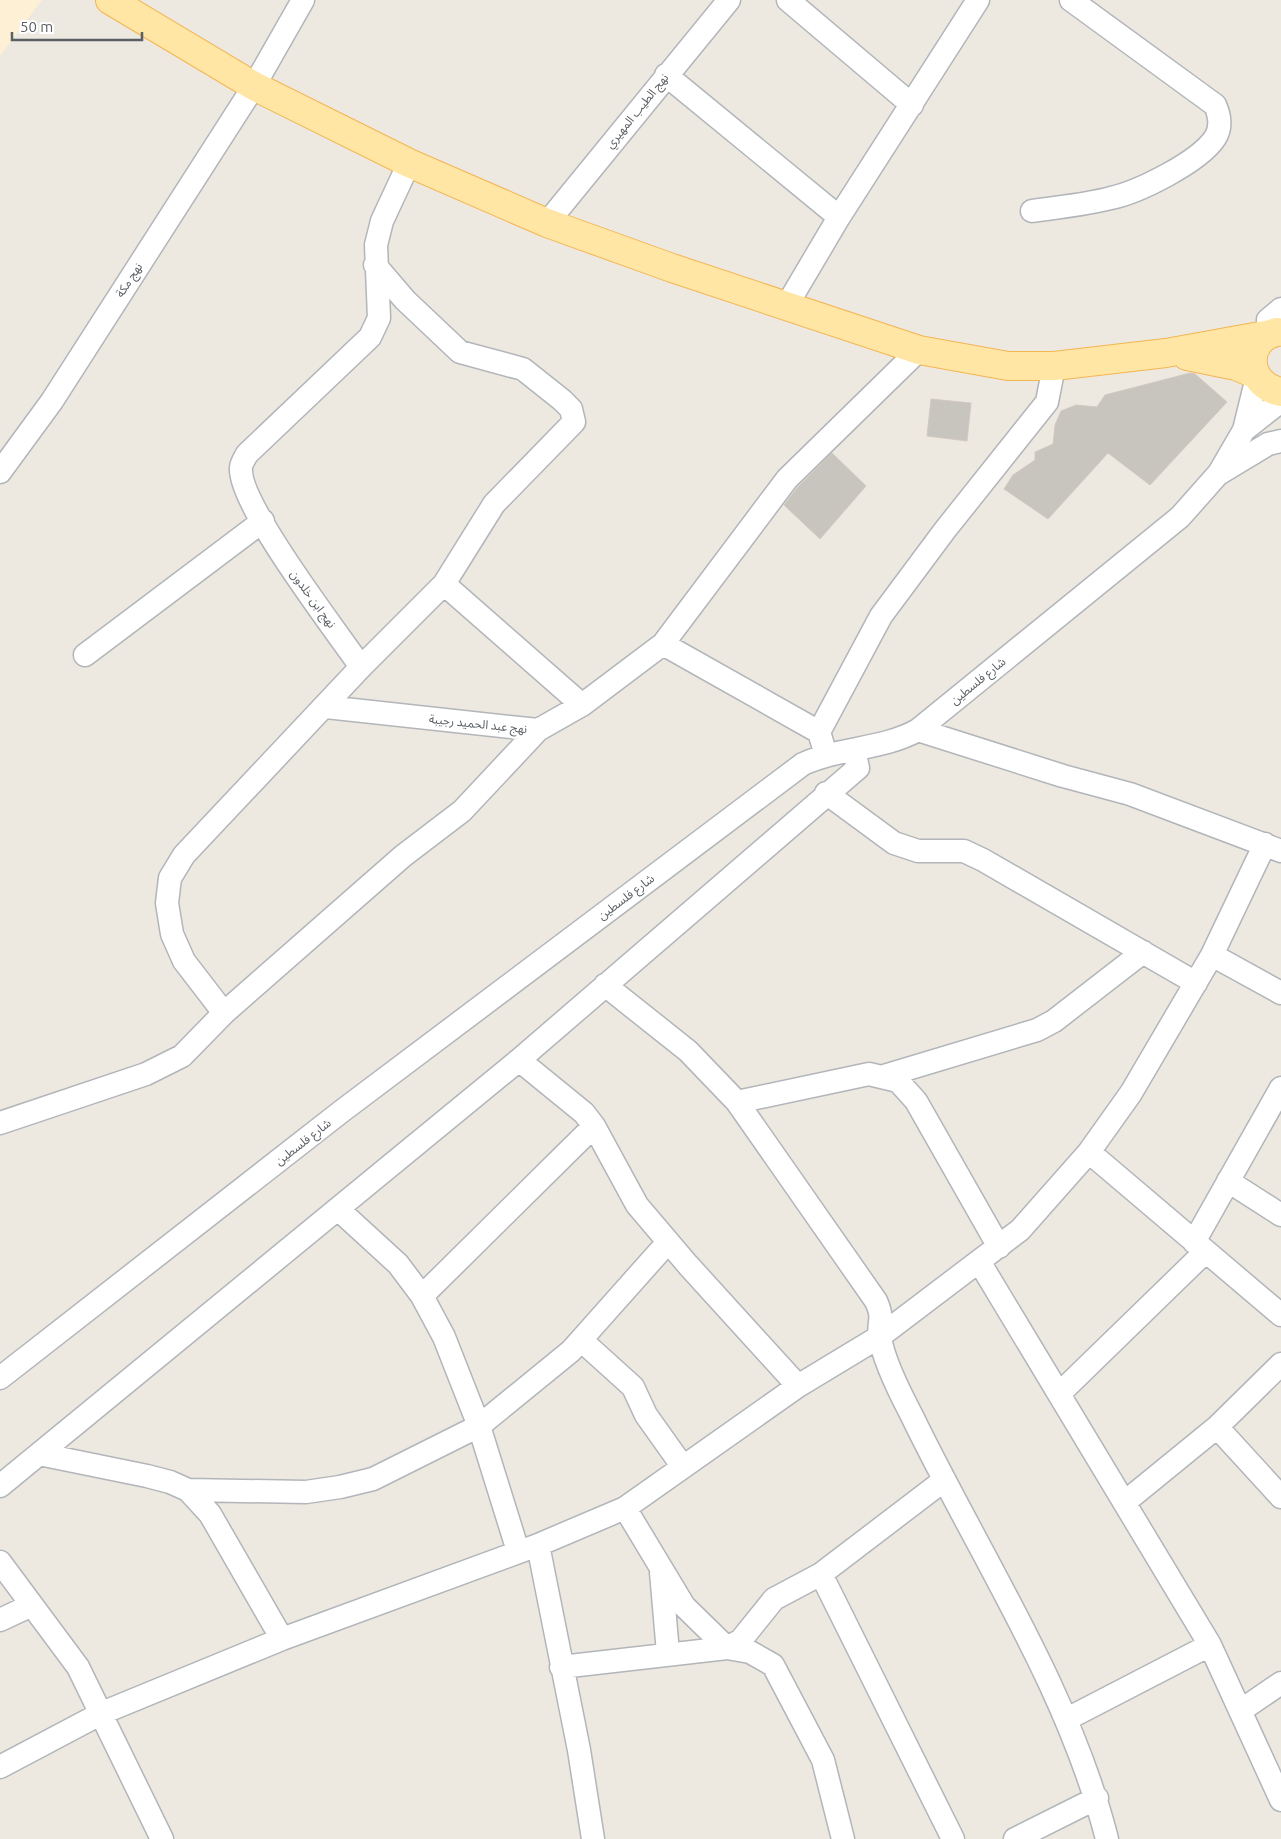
<svg xmlns="http://www.w3.org/2000/svg" width="1281" height="1839" viewBox="0 0 1281 1839" font-family="Ubuntu,'Noto Sans Arabic',sans-serif">
	<style>
		.commercial { fill: #fef0d5 }
		.building { fill: #c8c4be; stroke: #d2cac0 }
		.lines { fill: none; stroke-linecap: round; stroke-linejoin: round }
		.minor-casing { stroke: #b2b5b9; stroke-width: 25 }
		.major-casing { stroke: #f4b553; stroke-width: 30 }
		.minor { stroke: #fff; stroke-width: 22 }
		.major { stroke: #ffe6a4; stroke-width: 28 }
		.labels { text-anchor: middle; stroke-width: 4; stroke-linejoin: round; paint-order: stroke }
		.street-label { font-size: 12px; fill: #5a5f63; stroke: #fff }
	</style>
	<rect width="100%" height="100%" fill="#ede9e1"/>
	<path class="commercial" d="M0 0H42L0 56Z"/>
	<path class="building" d="M1190 373 1195 374 1227 402 1150 485 1108 453 1048 519 1004 489 1013 475 1035 460V452L1053 444 1055 425 1061 411 1076 405 1097 407 1105 395Z
		M931 399 971 403 967 441 927 436Z
		M832 453 866 486 820 539 784 505 797 488Z"/>
	<g class="lines">
		<g class="minor-casing">
			<path id="minor" d="M788 0 912 105
				M666 75 839 217
				M1032 211C1058 207 1085 205 1111 198 1139 192 1199 162 1215 138 1222 127 1220 116 1215 105L1071 0
				M547 223 729 0
				M787 305 839 217 978 0
				M1271 334 1268 320 1281 309
				M1244 430 1281 401
				M0 472 52 401 254 86 303 0
				M1220 473 1268 444 1281 441
				M444 584 582 705
				M85 655 263 521
				M361 667 444 584 494 504 574 422 571 409 562 400 523 369 460 352 405 300 375 265
				M326 707 538 730 582 705 663 644
				M918 730 1063 776 1130 794 1281 851
				M819 732 881 616 945 530 1047 402 1054 366
				M826 755 819 732 663 644 787 479 919 350
				M826 793 894 843 918 851H964L983 860 1196 983
				M1212 955 1281 993
				M605 985 688 1051 737 1102 876 1301C885 1321 877 1321 880 1337 883 1358 901 1395 911 1414 979 1555 1068 1687 1107 1839
				M224 1013 184 961 172 934 167 903 170 878 184 855 361 667C337 632 238 504 241 468 241 463 245 458 247 454L370 337 379 318 376 245 382 221 409 163
				M519 1060 584 1113 594 1126 637 1205 688 1265 798 1386
				M884 1076 1037 1030 1054 1021 1143 952
				M737 1102 869 1074 898 1081 916 1101 999 1247
				M0 1123 146 1074 182 1056 224 1013 403 856 462 811 538 730
				M1089 1152 1281 1315
				M1228 1181 1281 1215
				M339 1210 398 1264 422 1296 444 1337 479 1426 518 1551
				M1194 1242 1281 1088
				M980 1263 1210 1645 1281 1800
				M422 1296 594 1126
				M581 1340 633 1387 646 1415 683 1467
				M0 1378 342 1111 803 764C840 747 882 750 918 730L1180 517 1219 473 1244 430 1257 377
				M1060 1393 1205 1252
				M1217 1427 1281 1497
				M39 1454 147 1476 170 1482 188 1490 210 1514 282 1639
				M0 1486 519 1060 858 768 854 750
				M188 1490 306 1492 340 1487 373 1479 479 1426 571 1351 668 1242
				M1125 1502 1217 1427 1281 1364
				M625 1508 684 1606 727 1648
				M538 1545 579 1750 593 1839
				M0 1562 78 1667 162 1839
				M661 1572 668 1653
				M821 1574 953 1839
				M0 1620 32 1605
				M727 1648 741 1640 774 1599 821 1574 943 1481
				M561 1667 727 1648 750 1652 773 1665 823 1760 843 1839
				M1240 1711 1281 1683
				M1067 1719 1210 1645
				M0 1767 102 1713 282 1639 538 1545 625 1508 798 1386 879 1337 1020 1230 1089 1152 1131 1093 1212 955 1265 844
				M1015 1839 1097 1798"/>
		</g>
		<g class="major-casing">
			<path id="major" d="M110 0 254 86 409 163 547 223 672 268 919 350 1008 366H1054L1166 353 1271 334
				M1277 332C1243 339 1245 385 1281 392
				M1187 356 1236 366 1255 374"/>
		</g>
		<use href="#minor" class="minor"/>
		<use href="#major" class="major"/>
	</g>
	<g class="labels">
		<g class="street-label">
			<text transform="translate(637 111) rotate(-51)" y="4">نهج الطيب المهيري</text>
			<text transform="translate(129 280) rotate(-57)" y="4">نهج مكة</text>
			<text transform="translate(313 599) rotate(54)" y="4">نهج ابن خلدون</text>
			<text transform="translate(978 681) rotate(-39)" y="4">شارع فلسطين</text>
			<text transform="translate(478 724) rotate(6)" y="4">نهج عبد الحميد رجيبة</text>
			<text transform="translate(626 897) rotate(-37)" y="4">شارع فلسطين</text>
			<text transform="translate(303 1142) rotate(-38)" y="4">شارع فلسطين</text>
		</g>
	</g>
	<path d="M12 32v8h130v-8" fill="none" stroke="#5a5f63" stroke-width="2.5"/>
	<text x="20" y="32" font-size="15" fill="#5a5f63" stroke="#ffffff" stroke-width="4" paint-order="stroke">50 m</text>
</svg>
